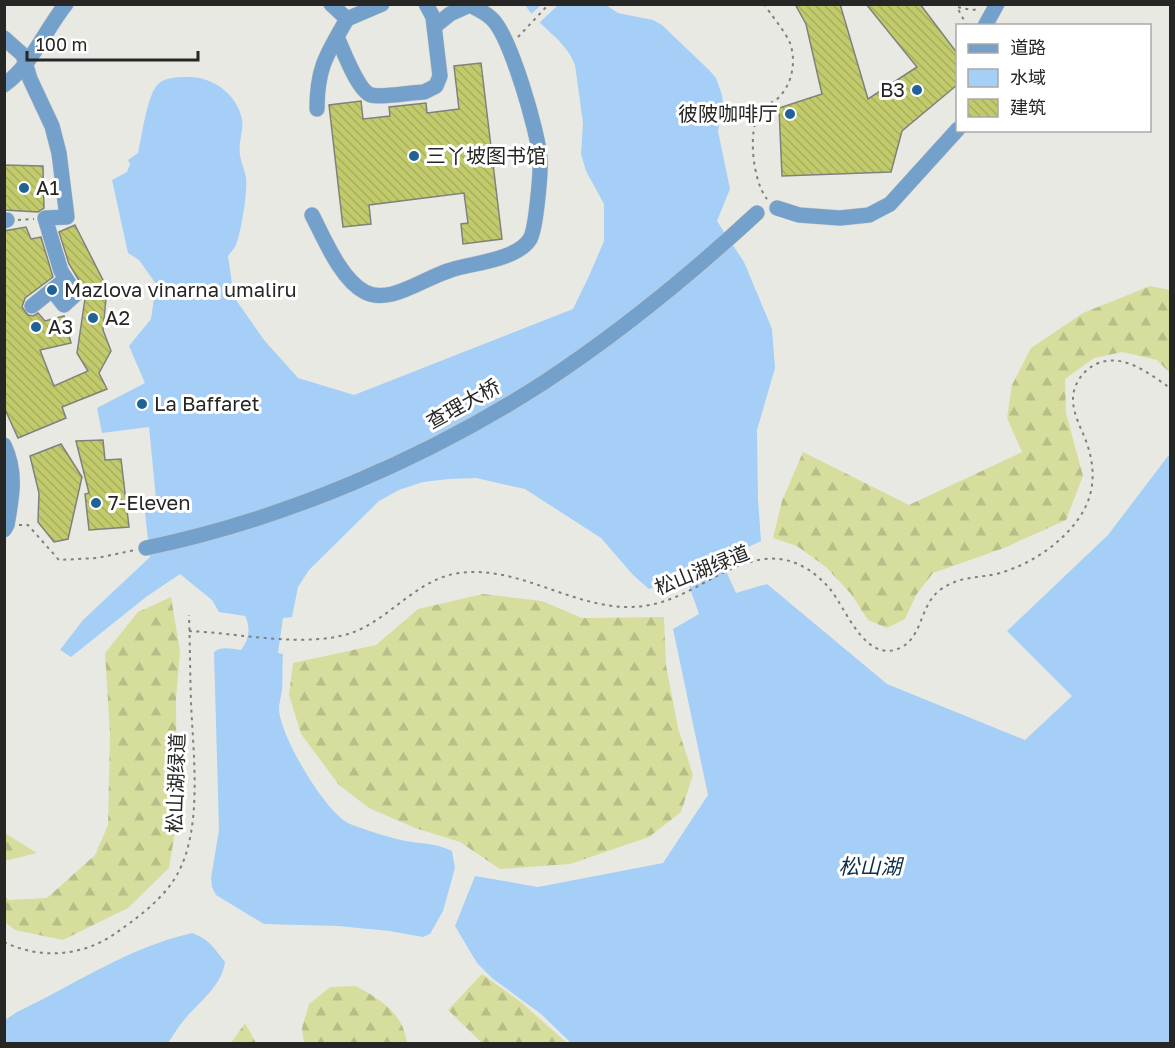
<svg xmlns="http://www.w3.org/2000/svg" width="1175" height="1048" viewBox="0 0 1175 1048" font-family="'Golos Text','Noto Sans SC',sans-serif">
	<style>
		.forest { fill: url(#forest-firs) }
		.water { fill: #a5cff7 }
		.pier { fill: #e9e9e4 }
		.building { fill: url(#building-back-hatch); stroke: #80817c; stroke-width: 1.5 }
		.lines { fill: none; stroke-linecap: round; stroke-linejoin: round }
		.minor-casing { stroke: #c6c6c2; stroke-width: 16 }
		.path { stroke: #7f7f7c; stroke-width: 2; stroke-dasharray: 3 4.5; stroke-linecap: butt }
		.minor { stroke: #73a1cc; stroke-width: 15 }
		.poi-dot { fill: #206196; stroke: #fff; stroke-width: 2 }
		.labels { text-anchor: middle; stroke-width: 6; stroke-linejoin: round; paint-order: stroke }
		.poi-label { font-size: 20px; fill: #262725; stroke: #fff; text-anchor: start }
		.street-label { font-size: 20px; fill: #262725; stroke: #fff }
		.water-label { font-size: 21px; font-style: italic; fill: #0d2c46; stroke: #fff }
	</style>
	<defs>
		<pattern id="forest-firs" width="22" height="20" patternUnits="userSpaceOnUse" patternTransform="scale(1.5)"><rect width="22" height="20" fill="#d7de9d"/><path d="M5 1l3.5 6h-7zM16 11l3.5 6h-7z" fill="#b8be87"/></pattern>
		<pattern id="building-back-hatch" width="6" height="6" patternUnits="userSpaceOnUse" patternTransform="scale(1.5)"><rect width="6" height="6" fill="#c2cb6b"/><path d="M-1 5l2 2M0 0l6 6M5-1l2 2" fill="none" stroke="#a7ae5d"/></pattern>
	</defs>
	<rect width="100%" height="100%" fill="#e9e9e4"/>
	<path class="forest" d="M1150 286 1170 290V373L1157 360 1122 352 1094 358 1065 379 1066 413 1083 476 1066 520 1004 548 933 573 916 595 905 619 887 628 868 620 851 594 826 567 797 546 773 538 782 501 803 452 909 505 1022 452 1007 418 1012 385 1031 348 1083 313Z
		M483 594 542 601 582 618 664 617 666 665 678 728 693 775 681 812 649 837 570 864 500 869 460 842 415 828 369 808 339 785 301 734 289 695 293 663 376 645 418 609Z
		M171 597 180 651 176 700 177 819 169 868 128 908 63 940 15 930 5 922V897L9 900 47 898 95 855 108 825 110 733 105 653 138 612Z
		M4 833H5L37 853 5 861Z
		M482 974 522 1003 567 1043H482L448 1010Z
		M356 986C381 1000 403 1013 407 1043H304L302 1028 309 1004 330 987Z
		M245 1023 256 1043H231Z"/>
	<path class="water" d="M525 5H606L618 13 653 20 662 25 710 71 716 78 722 95 723 103 718 131 730 189 717 221 744 262 772 329 775 368 757 430 758 499 761 541 721 560 736 593 767 584 887 684 1025 740 1072 696 1007 631 1108 535 1168 456H1170V1043H571L541 1014 492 978 477 963 455 926 475 876 538 887 663 863 708 795 673 629 699 614 686 577 649 589 633 575 601 538 525 489 476 478 449 479 423 482 399 490 379 501 309 570 298 587 292 617 283 618 278 653 283 654C282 666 283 679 282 691 281 697 279 703 279 709 280 736 326 814 350 824 366 830 396 840 412 842 427 844 438 844 452 851L455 868 443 911 430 934 423 937 389 931 338 926 264 924 216 895 212 887 211 878 219 830 214 652C221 646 232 649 241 650 249 640 251 628 245 616L219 612 212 600 180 574 146 597 71 657 60 650 83 620 150 557 145 513 157 509 149 427 102 433 97 408 145 383 129 346 151 319 156 284 139 260 128 253 112 180 127 172 130 164 128 160 138 153C142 136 147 95 158 84 165 77 180 77 189 77 214 77 237 95 242 119 244 129 238 143 240 155 241 163 245 170 246 178 248 190 241 234 236 245 234 249 230 253 228 256L234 297 264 340 298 378 354 395 573 309 589 276 604 241V204L586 171 581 154 583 123 575 65C566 40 539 27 525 5Z
		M192 933C209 939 214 948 225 962 222 986 199 1002 184 1020 178 1027 173 1036 168 1043H5V1020L17 1012C74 985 129 947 192 933Z"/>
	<path class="pier" d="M541 5H558L537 25 529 16Z"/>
	<path class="building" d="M795 4H840L868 99 917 67 866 4H920L957 53V85L902 131 891 172 782 176 779 108 822 94 806 24Z
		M481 63 502 239 463 244 461 224 468 223 464 193 369 205 371 224 343 227 329 105 361 101 363 119 390 116 389 107 426 103 427 113 459 109 454 66Z
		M4 165 43 166 44 208 38 212 4 210Z
		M75 225 107 288 103 330 111 351 99 373 107 389 62 407 66 418 18 438 4 407V231L26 227 31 239 41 237 53 277 25 298 22 307 28 315 33 316 38 313 45 321 64 316 71 343 40 350 54 386 88 371 77 353 86 292 69 264 59 232Z
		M103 440 105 460 121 459 129 527 89 530 85 494 89 493 76 441Z
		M61 444 82 477 68 539 54 542 38 522 39 493 30 456Z"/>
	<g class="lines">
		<g class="minor-casing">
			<path id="minor" d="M347 19 382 4
				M985 26 997 4
				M434 27 450 14 470 5
				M337 37C343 50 358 91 371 95 381 98 412 92 424 92L436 86 440 76 433 17 426 4
				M4 38 23 55 30 79 52 126 59 153 67 217 45 218 61 271 76 294 64 305 52 290 66 279
				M4 85C32 65 45 30 66 4
				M317 109C317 67 327 54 347 19L331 4
				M777 208 799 215 840 218 869 215 890 204 958 129
				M312 215C324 238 341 280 365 292 374 297 383 296 392 294 412 289 431 276 451 270 472 263 517 260 530 239 536 229 541 172 540 158 538 132 510 34 491 18 485 12 475 8 468 4
				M4 221 7 220
				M32 306 52 290
				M4 445C17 472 12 497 7 525L4 530
				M146 548C285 519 423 460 543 383 619 333 690 275 757 213"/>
		</g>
		<path class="path" d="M764 4C771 15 785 31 790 43 796 60 793 81 781 95 776 102 765 104 760 112 747 130 753 182 767 199
			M967 26 957 7 972 10 980 9
			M518 37 549 4
			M18 220 34 219
			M19 525H28L59 560 97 558 135 550
			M189 631C239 633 308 649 354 632 392 617 417 579 459 573 517 565 569 606 627 607 683 608 715 566 764 559 791 556 813 569 830 589 847 610 866 666 902 647 923 635 920 605 940 590 961 575 977 579 1000 573 1031 564 1063 543 1081 515 1097 490 1095 462 1084 436 1079 424 1073 412 1073 399 1073 389 1078 378 1086 371 1114 346 1146 371 1170 388
			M4 942C39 959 80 957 113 935 136 919 164 899 178 873 203 826 193 753 191 702 190 673 190 644 189 615"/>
		<use href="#minor" class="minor"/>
	</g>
	<g class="poi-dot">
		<circle cx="917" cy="90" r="6"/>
		<circle cx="790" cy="114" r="6"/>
		<circle cx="414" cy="156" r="6"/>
		<circle cx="24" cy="188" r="6"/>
		<circle cx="52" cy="290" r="6"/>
		<circle cx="93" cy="318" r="6"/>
		<circle cx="36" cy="327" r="6"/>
		<circle cx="142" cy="404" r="6"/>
		<circle cx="96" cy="503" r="6"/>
	</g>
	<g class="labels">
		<g class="poi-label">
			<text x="905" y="97" text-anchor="end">B3</text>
			<text x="778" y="121" text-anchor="end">彼陂咖啡厅</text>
			<text x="426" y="163">三丫坡图书馆</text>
			<text x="36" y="195">A1</text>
			<text x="64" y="297">Mazlova vinarna umaliru</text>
			<text x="105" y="325">A2</text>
			<text x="48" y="334">A3</text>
			<text x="154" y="411">La Baffaret</text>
			<text x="108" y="510">7-Eleven</text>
		</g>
		<g class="street-label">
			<text transform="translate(463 404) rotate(-29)" y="7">查理大桥</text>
			<text transform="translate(702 570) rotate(-22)" y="7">松山湖绿道</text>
			<text transform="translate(176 783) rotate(-88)" y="7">松山湖绿道</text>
		</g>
		<g class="water-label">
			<text x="870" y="874">松山湖</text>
		</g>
	</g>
	<rect width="1175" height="1048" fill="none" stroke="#262725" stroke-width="12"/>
	<rect x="956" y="24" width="195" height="108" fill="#ffffff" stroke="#a8a9a8" stroke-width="1.5"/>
	<rect x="968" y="44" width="30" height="9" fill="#73a1cc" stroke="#a8a9a8" stroke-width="1.5"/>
	<text x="1010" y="54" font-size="18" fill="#262725">道路</text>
	<rect x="968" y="69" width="30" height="18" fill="#a5cff7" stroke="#a8a9a8" stroke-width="1.5"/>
	<text x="1010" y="84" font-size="18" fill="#262725">水域</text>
	<rect x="968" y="99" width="30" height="18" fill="url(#building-back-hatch)" stroke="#a8a9a8" stroke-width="1.5"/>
	<text x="1010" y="114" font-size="18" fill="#262725">建筑</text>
	<path d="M27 51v9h171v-9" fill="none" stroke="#262725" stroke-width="3"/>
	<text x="36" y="51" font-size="18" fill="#262725" stroke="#ffffff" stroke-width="4.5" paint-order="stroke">100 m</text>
</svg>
